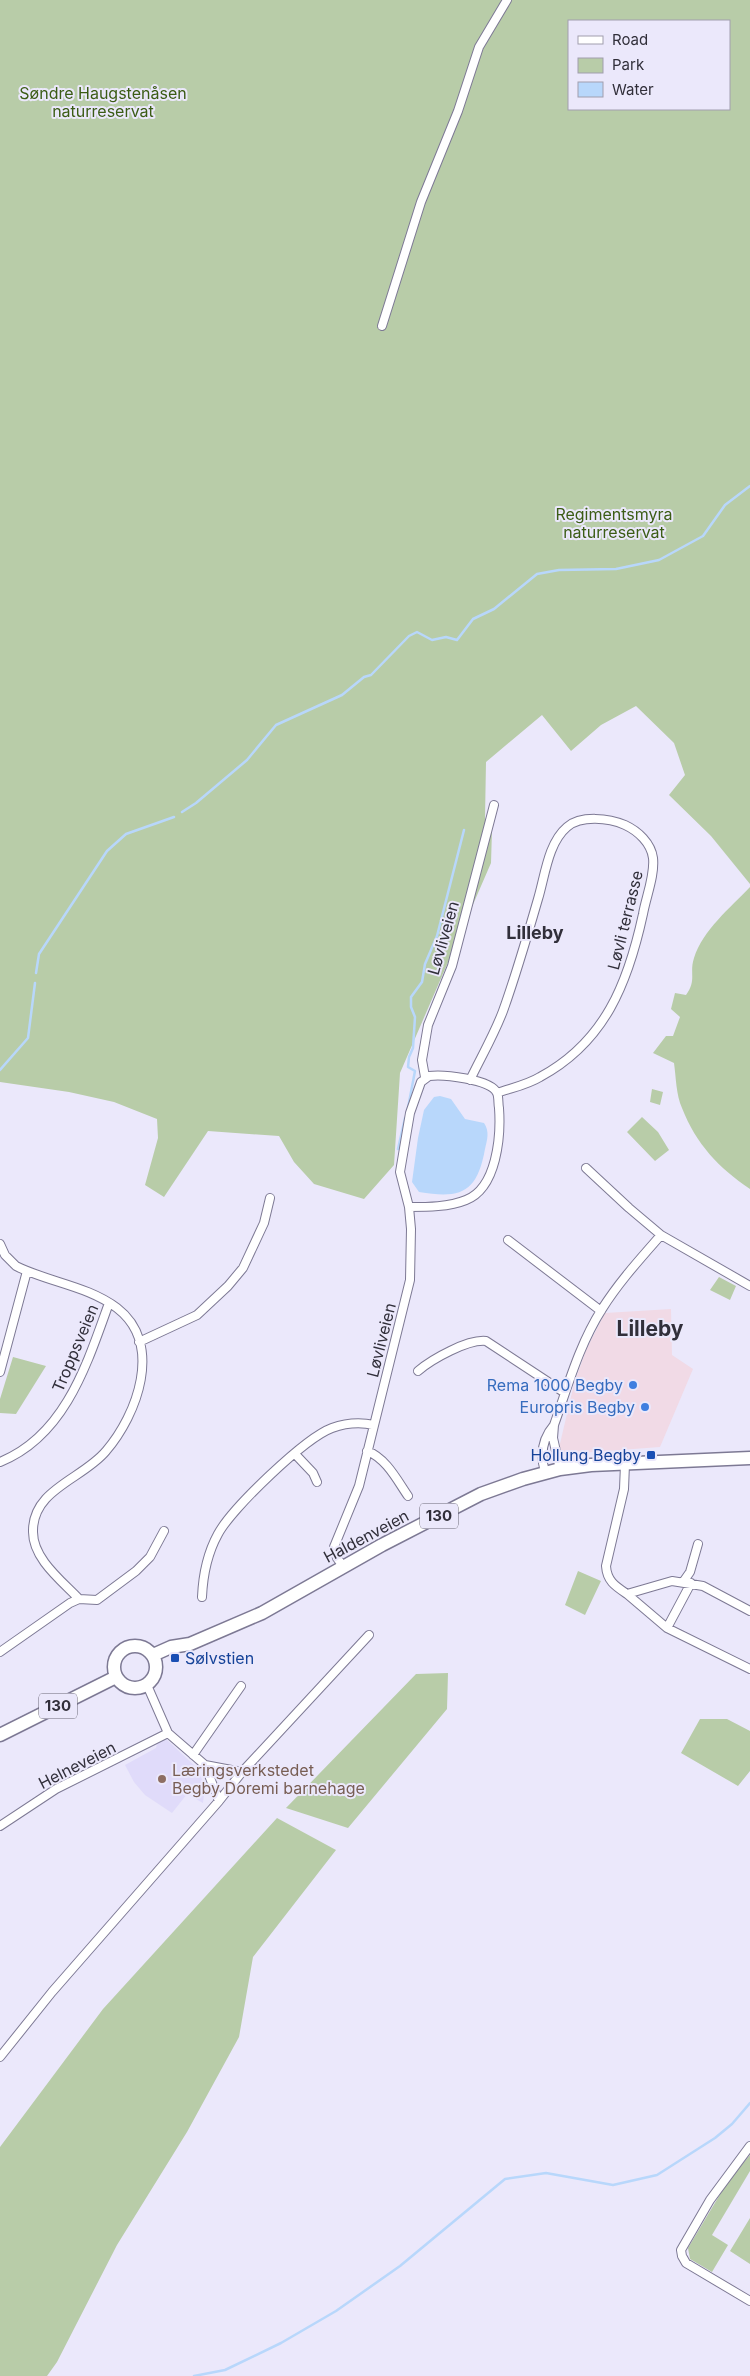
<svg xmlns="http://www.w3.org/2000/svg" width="750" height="2376" viewBox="0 0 750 2376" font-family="Inter,sans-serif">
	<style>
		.commercial { fill: #f1dae6 }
		.built { fill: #e0dbfa }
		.green { fill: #b8cca8; fill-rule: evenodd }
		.water { fill: #b8d7fb }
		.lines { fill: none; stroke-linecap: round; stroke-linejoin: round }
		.stream { stroke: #b8d7fb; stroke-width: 2.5 }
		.minor-casing { stroke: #7d7994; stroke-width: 10 }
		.primary-casing { stroke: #7d7994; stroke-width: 15 }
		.minor { stroke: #fff; stroke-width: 8 }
		.primary { stroke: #fff; stroke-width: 12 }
		.shop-dot { fill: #3f7fe0; stroke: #ebe8fb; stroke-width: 2 }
		.transit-dot { fill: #1a4fb4; stroke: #ebe8fb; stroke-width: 2 }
		.education-dot { fill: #8d6e63; stroke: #ebe8fb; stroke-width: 2 }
		.labels { text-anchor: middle; stroke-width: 4; stroke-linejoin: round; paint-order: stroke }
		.shield { fill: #ebe8fb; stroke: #696674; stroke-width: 1 }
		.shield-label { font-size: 15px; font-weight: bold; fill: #312f3a }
		.park-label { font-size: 16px; fill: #3b5c15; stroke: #ebe8fb }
		.street-label { font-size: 16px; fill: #312f3a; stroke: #ebe8fb }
		.shop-label { font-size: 16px; fill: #366cbe; stroke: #ebe8fb; text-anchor: end }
		.transit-label { font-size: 16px; fill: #164399; stroke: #ebe8fb; text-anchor: end }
		.education-label { font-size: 16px; fill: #785e54; stroke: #ebe8fb; text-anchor: start }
		.neighbourhood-label { font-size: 18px; font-weight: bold; fill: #312f3a; stroke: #ebe8fb }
		.district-label { font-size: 21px; font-weight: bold; fill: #312f3a; stroke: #ebe8fb }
	</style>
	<rect width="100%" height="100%" fill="#ebe8fb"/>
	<path class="commercial" d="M671 1309 672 1355 693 1369 660 1447 567 1454 558 1452 574 1384 586 1350 605 1313Z"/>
	<path class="built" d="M167 1740 197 1768 205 1786 203 1803 187 1794 172 1813 145 1795 134 1782 125 1765 156 1748 158 1741Z"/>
	<path class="green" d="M0 0H750V884L711 836 669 795 685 775 674 743 636 706 601 725 571 751 542 715 486 762 485 818 492 830 491 863 400 1073 394 1165 364 1199 314 1184 294 1162 279 1136 208 1131 164 1197 145 1185 158 1138 157 1119 114 1102 69 1092 0 1082ZM569 21H729V109H569Z
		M750 887V1189C719 1168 696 1144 682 1108 676 1095 676 1077 674 1063L653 1053 666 1036H673L680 1017 671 1009 675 993 686 995C697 980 689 973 694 958 703 930 730 908 750 887Z
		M652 1089 663 1092 660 1105 650 1102Z
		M642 1117 658 1132 669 1150 655 1161 627 1132Z
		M719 1277 736 1286 730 1300 710 1290Z
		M13 1357 46 1366 16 1414 0 1413V1399Z
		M578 1571 601 1581 585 1615 565 1605Z
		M448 1673 447 1709 348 1828 286 1808 416 1674Z
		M700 1719H727L750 1731V1771L738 1786 681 1753Z
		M277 1818 336 1850 253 1957 239 2037 187 2132 117 2245 57 2362 47 2376H0V2147L103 2009Z
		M750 2155V2171L712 2235 728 2245 712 2272 690 2259 688 2248 728 2181Z
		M750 2218V2264L730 2251Z"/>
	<path class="water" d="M440 1096 451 1099 465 1119 484 1123C490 1132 487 1140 485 1149 477 1193 461 1199 419 1192L412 1182 418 1138 424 1110 434 1097Z"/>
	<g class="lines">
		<path class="stream" d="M182 812 196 803 247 760 276 725 342 695 364 677 371 675 409 636 417 632 432 640 446 637 457 640 473 619 494 609 537 574 559 570 616 569 659 560 703 536 725 505 750 486
			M36 973 39 954 107 851 126 834 174 817
			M0 1070 28 1038 35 983
			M407 1113 415 1071 408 1067 409 1057 413 1048 415 1017 411 1007V997L422 982 425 964 437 936 464 830
			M398 1149 405 1118
			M194 2376 225 2370 281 2343 336 2311 400 2266 505 2179 546 2173 613 2185 657 2175 715 2138 732 2124 750 2103"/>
		<g class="minor-casing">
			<path id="minor" d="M382 326 421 202 458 111 479 47 507 0
				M425 1077 422 1060 428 1025 452 966 494 805
				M470 1080C481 1057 494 1035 503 1011 516 975 527 937 538 899 545 876 548 843 567 827 581 815 609 818 625 825 638 831 651 843 653 858 655 875 646 897 643 914 628 983 605 1042 540 1077 527 1085 511 1088 497 1093
				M661 1235 750 1286
				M508 1240 601 1311
				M0 1244 5 1255 16 1266C48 1282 88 1286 117 1308 164 1344 137 1415 106 1451 83 1479 32 1489 33 1532 33 1559 62 1581 79 1599
				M139 1342 197 1315 228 1286 243 1268 264 1223 270 1198
				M418 1371C432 1359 468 1339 486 1341L565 1393
				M0 1372 27 1271
				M367 1451C386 1458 397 1480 408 1496
				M295 1454 313 1473 317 1482
				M0 1462C65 1436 87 1364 109 1303
				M625 1464 624 1489 606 1566C607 1581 615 1586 627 1594L672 1581 703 1586 750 1611
				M560 1469 553 1438 554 1425C568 1386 579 1345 602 1309 619 1282 640 1259 661 1235L629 1208 586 1168
				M545 1472C540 1455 542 1439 554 1425
				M343 1566 337 1558 334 1547 359 1486 410 1280 411 1229 409 1207 400 1172 410 1113 421 1082 429 1076C442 1074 491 1079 497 1093 499 1097 498 1104 499 1108 501 1136 497 1188 466 1200 449 1207 427 1207 409 1207
				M683 1582 690 1572 698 1544
				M627 1594 667 1628 750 1669
				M202 1597C203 1574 207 1554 218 1534 232 1508 305 1438 332 1428 346 1423 360 1422 374 1425
				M667 1628 691 1583
				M0 1652 70 1603 79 1599 97 1600 136 1571 150 1557 164 1531
				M147 1685 168 1733 205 1765 219 1801 242 1772 205 1765
				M193 1755 241 1686
				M242 1772 369 1635
				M0 1826 56 1789 168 1733
				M0 2057 52 1992 219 1801
				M750 2146 710 2200 681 2250 682 2256 686 2263 750 2301"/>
		</g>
		<g class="primary-casing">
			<path id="primary" d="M114 1667a21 21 0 1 1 42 0a21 21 0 1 1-42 0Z
				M153 1655 171 1647 190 1644 262 1613 382 1545 481 1494 523 1479 560 1469 591 1465 750 1458
				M0 1735 116 1677"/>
		</g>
		<use href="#minor" class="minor"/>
		<use href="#primary" class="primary"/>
	</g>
	<g class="shop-dot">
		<circle cx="633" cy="1385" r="5"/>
		<circle cx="645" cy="1407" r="5"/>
	</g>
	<g class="transit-dot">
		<rect x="646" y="1450" width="10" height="10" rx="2.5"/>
		<rect x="170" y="1653" width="10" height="10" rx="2.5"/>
	</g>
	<circle class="education-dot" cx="162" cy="1779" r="5"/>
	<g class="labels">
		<g class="shield">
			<rect x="420" y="1503.5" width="38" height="25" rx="4"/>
			<rect x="39" y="1693.5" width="38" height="25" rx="4"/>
		</g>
		<g class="shield-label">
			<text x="439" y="1521">130</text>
			<text x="58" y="1711">130</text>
		</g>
		<g class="park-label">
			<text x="103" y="99">Søndre Haugstenåsen<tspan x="103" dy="18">naturreservat</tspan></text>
			<text x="614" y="520">Regimentsmyra<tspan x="614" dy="18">naturreservat</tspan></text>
		</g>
		<g class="street-label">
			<text transform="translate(625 920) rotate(-76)" y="6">Løvli terrasse</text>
			<text transform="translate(443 938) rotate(-74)" y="6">Løvliveien</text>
			<text transform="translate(381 1340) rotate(-76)" y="6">Løvliveien</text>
			<text transform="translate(75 1348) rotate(-67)" y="6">Troppsveien</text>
			<text transform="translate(366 1536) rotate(-28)" y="6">Haldenveien</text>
			<text transform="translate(77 1765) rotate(-27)" y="6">Helneveien</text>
		</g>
		<g class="shop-label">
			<text x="623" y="1391">Rema 1000 Begby</text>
			<text x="635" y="1413">Europris Begby</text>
		</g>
		<g class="transit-label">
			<text x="641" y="1461">Hollung Begby</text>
			<text x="185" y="1664" text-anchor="start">Sølvstien</text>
		</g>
		<g class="education-label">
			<text x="172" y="1776">Læringsverkstedet<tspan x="172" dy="18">Begby Doremi barnehage</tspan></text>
		</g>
		<g class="neighbourhood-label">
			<text x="535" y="939">Lilleby</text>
		</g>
		<g class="district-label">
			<text x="650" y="1336">Lilleby</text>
		</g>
	</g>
	<rect x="568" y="20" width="162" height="90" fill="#ebe8fb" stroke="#a19eae"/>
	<rect x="578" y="36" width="25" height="8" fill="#ffffff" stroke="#a19eae"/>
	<text x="612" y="45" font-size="15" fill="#312f3a">Road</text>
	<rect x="578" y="58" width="25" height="15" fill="#b8cca8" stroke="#a19eae"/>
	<text x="612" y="70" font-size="15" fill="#312f3a">Park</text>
	<rect x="578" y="82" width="25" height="15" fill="#b8d7fb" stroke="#a19eae"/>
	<text x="612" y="95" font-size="15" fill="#312f3a">Water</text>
</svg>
